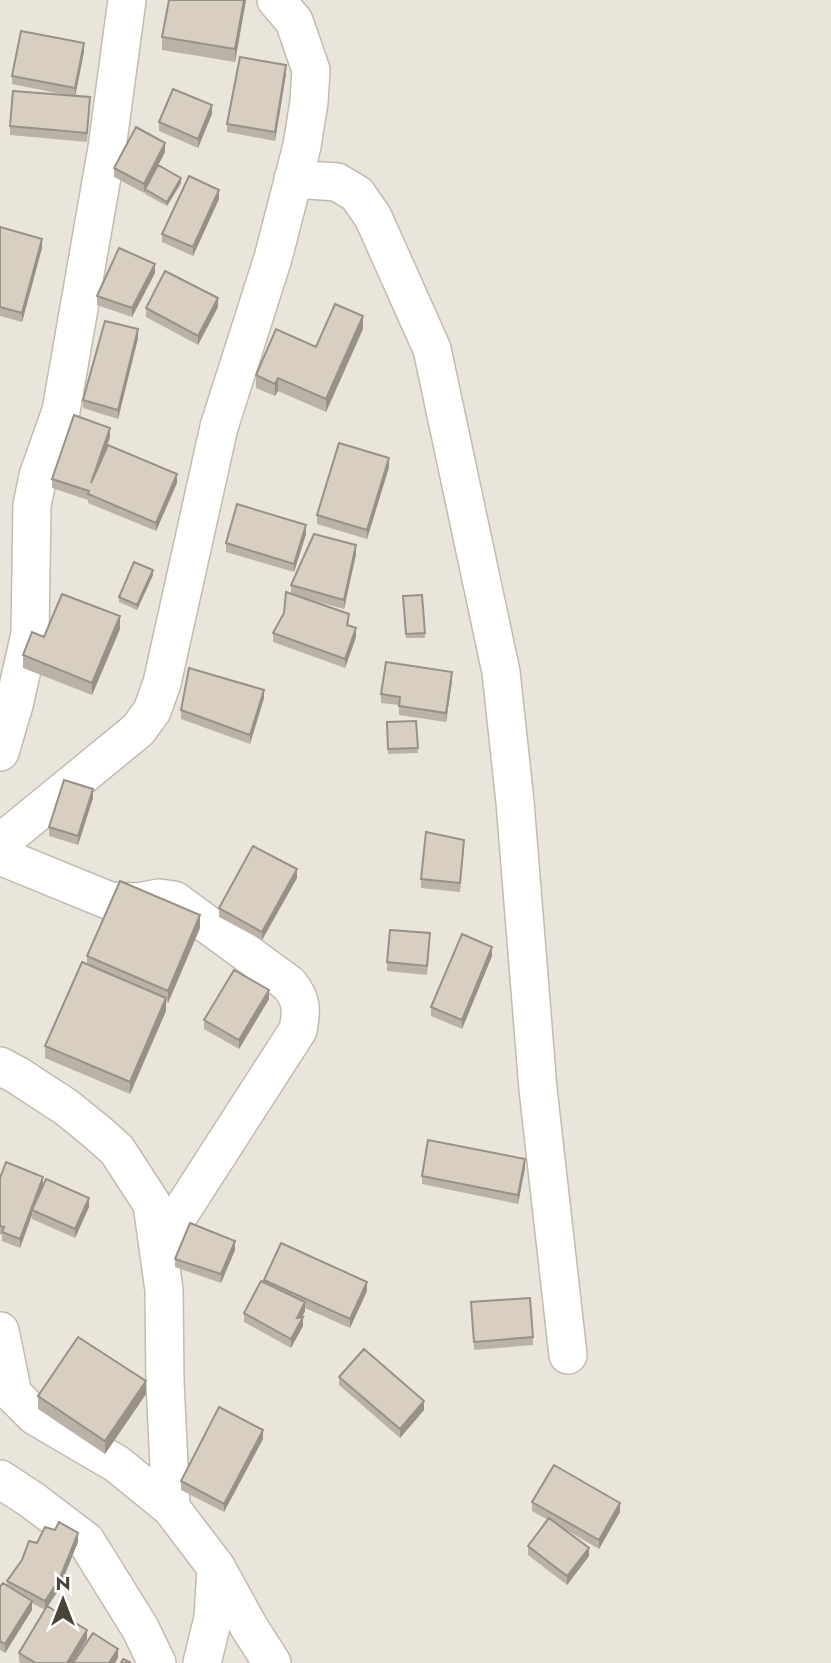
<svg xmlns="http://www.w3.org/2000/svg" width="831" height="1663" viewBox="0 0 831 1663" font-family="Jost,sans-serif">
	<style>
		.residential { fill: #eae5da }
		.lines { fill: none; stroke-linecap: round; stroke-linejoin: round }
		.minor-casing { stroke: #c2bbae; stroke-width: 40 }
		.minor { stroke: #fff; stroke-width: 37 }
		.wall { fill: #bab2a6 }
		.shaded-wall { fill: #979187 }
		.building { fill: #d8cfc1; stroke: #979187; stroke-width: 2 }
	</style>
	<rect width="100%" height="100%" fill="#f6f3ec"/>
	<path class="residential" d="M0 0H831V1663H0Z"/>
	<g class="lines">
		<g class="minor-casing">
			<path id="minor" d="M293 179 337 182 357 194 373 217 432 349 501 672 515 802 538 1089 568 1355
				M0 752 14 705 30 634 32 505 38 476 61 411 107 148 127 0
				M0 843 138 730 152 711 162 683 219 427 273 258 302 146 309 102 311 70 294 21 276 0
				M0 856 110 901 139 902 159 898 174 900 289 984C302 1000 302 1010 298 1030L159 1246
				M0 1066 17 1075 66 1107 98 1133 117 1150 152 1204 164 1290 165 1382 171 1508
				M0 1331 13 1394 35 1416 117 1464 171 1508 216 1567 249 1627 272 1663
				M0 1479 32 1500 86 1541 140 1628 157 1663
				M202 1663 213 1618 216 1568"/>
		</g>
		<use href="#minor" class="minor"/>
	</g>
	<path class="wall" d="M169 0H246L235 62 162 50V37Z
		M84 52 75 96 90 106 87 142 10 135V126L71 96 12 84V76Z
		M286 74 275 141 227 132V124Z
		M212 114 198 148 159 131V122Z
		M165 152 156 169 181 183 167 206 145 194V191L144 193 114 177V168Z
		M219 199 193 256 162 242V234Z
		M0 227 42 248 22 322 0 316Z
		M155 273 132 317 97 305V296Z
		M218 307 198 345 146 317V308Z
		M363 329 326 412 278 391 275 396 256 388V375L316 347Z
		M138 338 118 419 83 408V400Z
		M110 437 104 454 177 483 156 531 88 503V500L52 488V479Z
		M389 467 367 539 317 524V515Z
		M306 534 294 572 226 552V543Z
		M356 554 344 609 293 595 349 623 348 625 356 637 345 668 273 642V633L284 613 291 594V585Z
		M153 575 137 610 119 602V597Z
		M422 595 425 638H406L403 596Z
		M120 629 92 695 23 668V655L44 637Z
		M452 681 446 722 399 715V705L381 703V694Z
		M264 698 250 744 181 719V710Z
		M416 721 418 753 388 754 387 722Z
		M93 798 78 845 49 836V827Z
		M464 849 460 892 421 888V879Z
		M297 878 262 940 219 917V908Z
		M200 928 168 1003 166 1002V1011L130 1094 45 1058V1046L87 964V956Z
		M430 942 427 975 387 971V962Z
		M492 956 462 1029 431 1016V1007Z
		M269 999 239 1049 204 1029V1020Z
		M525 1168 518 1204 422 1184V1176Z
		M0 1178 43 1185 89 1207 75 1238 32 1219V1215L20 1248 2 1241V1235L0 1234Z
		M235 1250 221 1283 175 1267V1259Z
		M264 1280 367 1291 350 1328 305 1308V1311L302 1318 303 1326 291 1348 244 1322V1313L264 1282Z
		M471 1302 533 1337V1345L474 1350Z
		M339 1377 424 1410 400 1438 339 1385Z
		M146 1394 105 1454 38 1409V1396Z
		M263 1439 224 1512 181 1490V1481Z
		M532 1502 620 1512 599 1549 563 1528 589 1556 567 1585 528 1555V1546L548 1520 532 1511Z
		M78 1542 59 1589 48 1607 87 1639 72 1663H21L19 1662V1653L45 1610 32 1603V1610L5 1653 0 1650V1587L7 1585V1581L37 1543Z"/>
	<path class="shaded-wall" d="M244 0H246L235 62V49Z
		M84 43V52L75 97V88Z
		M286 65V74L275 141V132Z
		M212 105V114L198 148V139Z
		M165 143V152L144 193V184Z
		M181 178V183L167 206V202Z
		M219 190V199L193 256V247Z
		M42 239V248L22 322V313Z
		M155 264V273L132 317V308Z
		M218 298V307L198 345V336Z
		M363 316V329L326 412V399Z
		M138 329V338L118 419V410Z
		M278 378V391L275 396V384Z
		M110 428V437L91 492V483Z
		M389 458V467L367 539V530Z
		M177 474V483L156 531V523Z
		M306 525V534L294 572V564Z
		M356 545V554L344 609V600Z
		M153 570V575L137 610V605Z
		M120 616V629L92 695V683Z
		M356 628V637L345 668V659Z
		M452 672V681L446 722V713Z
		M264 690V698L250 744V735Z
		M93 789V798L78 845V836Z
		M297 869V878L262 940V932Z
		M200 915V928L168 1003V991Z
		M492 947V956L462 1029V1020Z
		M269 990V999L239 1049V1040Z
		M166 998V1011L130 1094V1082Z
		M525 1159V1168L518 1204V1195Z
		M43 1177V1185L32 1210V1215L20 1248V1239Z
		M89 1198V1207L75 1238V1229Z
		M235 1241V1250L221 1283V1274Z
		M367 1282V1291L350 1328V1319Z
		M305 1302V1311L297 1327V1318Z
		M303 1317V1326L291 1348V1339Z
		M146 1381V1394L105 1454V1441Z
		M424 1401V1410L400 1438V1429Z
		M263 1430V1439L224 1512V1504Z
		M620 1503V1512L599 1549V1540Z
		M78 1533V1542L59 1589 45 1610V1601Z
		M589 1548V1556L567 1585V1576Z
		M32 1601V1610L5 1653V1644Z
		M87 1630V1639L72 1663H67Z
		M118 1649V1658L115 1663H109Z"/>
	<path class="building" d="M169 0H244L235 49 162 37Z
		M21 31 84 43 75 88 12 76Z
		M240 57 286 65 275 132 227 124Z
		M173 89 212 105 198 139 159 122Z
		M13 91 90 97 87 133 10 126Z
		M136 127 165 143 144 184 114 168Z
		M158 165 181 178 167 202 145 189Z
		M189 176 219 190 193 247 162 234Z
		M0 227 42 239 22 313 0 307Z
		M119 248 155 264 132 308 97 296Z
		M165 271 218 298 198 336 146 308Z
		M335 304 363 316 326 399 278 378 275 384 256 375 276 329 316 347Z
		M105 321 138 329 118 410 83 400Z
		M74 415 110 428 91 483 108 445 177 474 156 523 88 494 89 491 52 479Z
		M339 443 389 458 367 530 317 515Z
		M237 504 306 525 294 564 226 543Z
		M314 534 356 545 344 600 291 585Z
		M134 562 153 570 137 605 119 597Z
		M286 592 349 614 347 625 356 628 345 659 273 633 284 613Z
		M62 594 120 616 92 683 23 655 32 632 44 637Z
		M422 595 425 633 406 634 403 596Z
		M386 662 452 672 446 713 399 706 400 697 381 694Z
		M189 668 264 690 250 735 181 710Z
		M416 721 418 748 388 749 387 722Z
		M64 780 93 789 78 836 49 827Z
		M426 832 464 840 460 883 421 879Z
		M253 846 297 869 262 932 219 908Z
		M120 881 200 915 168 991 87 956Z
		M390 930 430 933 427 966 387 962Z
		M462 934 492 947 462 1020 431 1007Z
		M82 962 166 998 130 1082 45 1046Z
		M234 970 269 990 239 1040 204 1020Z
		M428 1140 525 1159 518 1195 422 1176Z
		M6 1162 43 1177 20 1239 2 1232 4 1227 0 1226V1178Z
		M46 1179 89 1198 75 1229 32 1210Z
		M190 1223 235 1241 221 1274 175 1259Z
		M281 1243 367 1282 350 1319 264 1280Z
		M261 1281 305 1302 297 1318 303 1317 291 1339 244 1313Z
		M530 1298 533 1337 474 1342 471 1302Z
		M78 1337 146 1381 105 1441 38 1396Z
		M364 1349 424 1401 400 1429 339 1377Z
		M219 1407 263 1430 224 1504 181 1481Z
		M554 1465 620 1503 599 1540 532 1502Z
		M549 1518 589 1548 567 1576 528 1546Z
		M59 1522 78 1533 59 1580 45 1601 7 1581 22 1560 29 1541 37 1543 45 1527 55 1530Z
		M3 1583 32 1601 5 1644 0 1641V1587Z
		M47 1606 87 1630 67 1663H36L19 1653Z
		M93 1633 118 1649 109 1663H73Z
		M123 1659 131 1663H121Z"/>
	<g transform="translate(63 1600)" stroke="#ffffff" stroke-width="5" paint-order="stroke">
	<path d="M0-5L12 26L0 18L-12 26Z" fill="#4b4439"/>
	<text y="-10" font-size="19" font-weight="bold" text-anchor="middle" fill="#4b4439">N</text>
	</g>
</svg>
